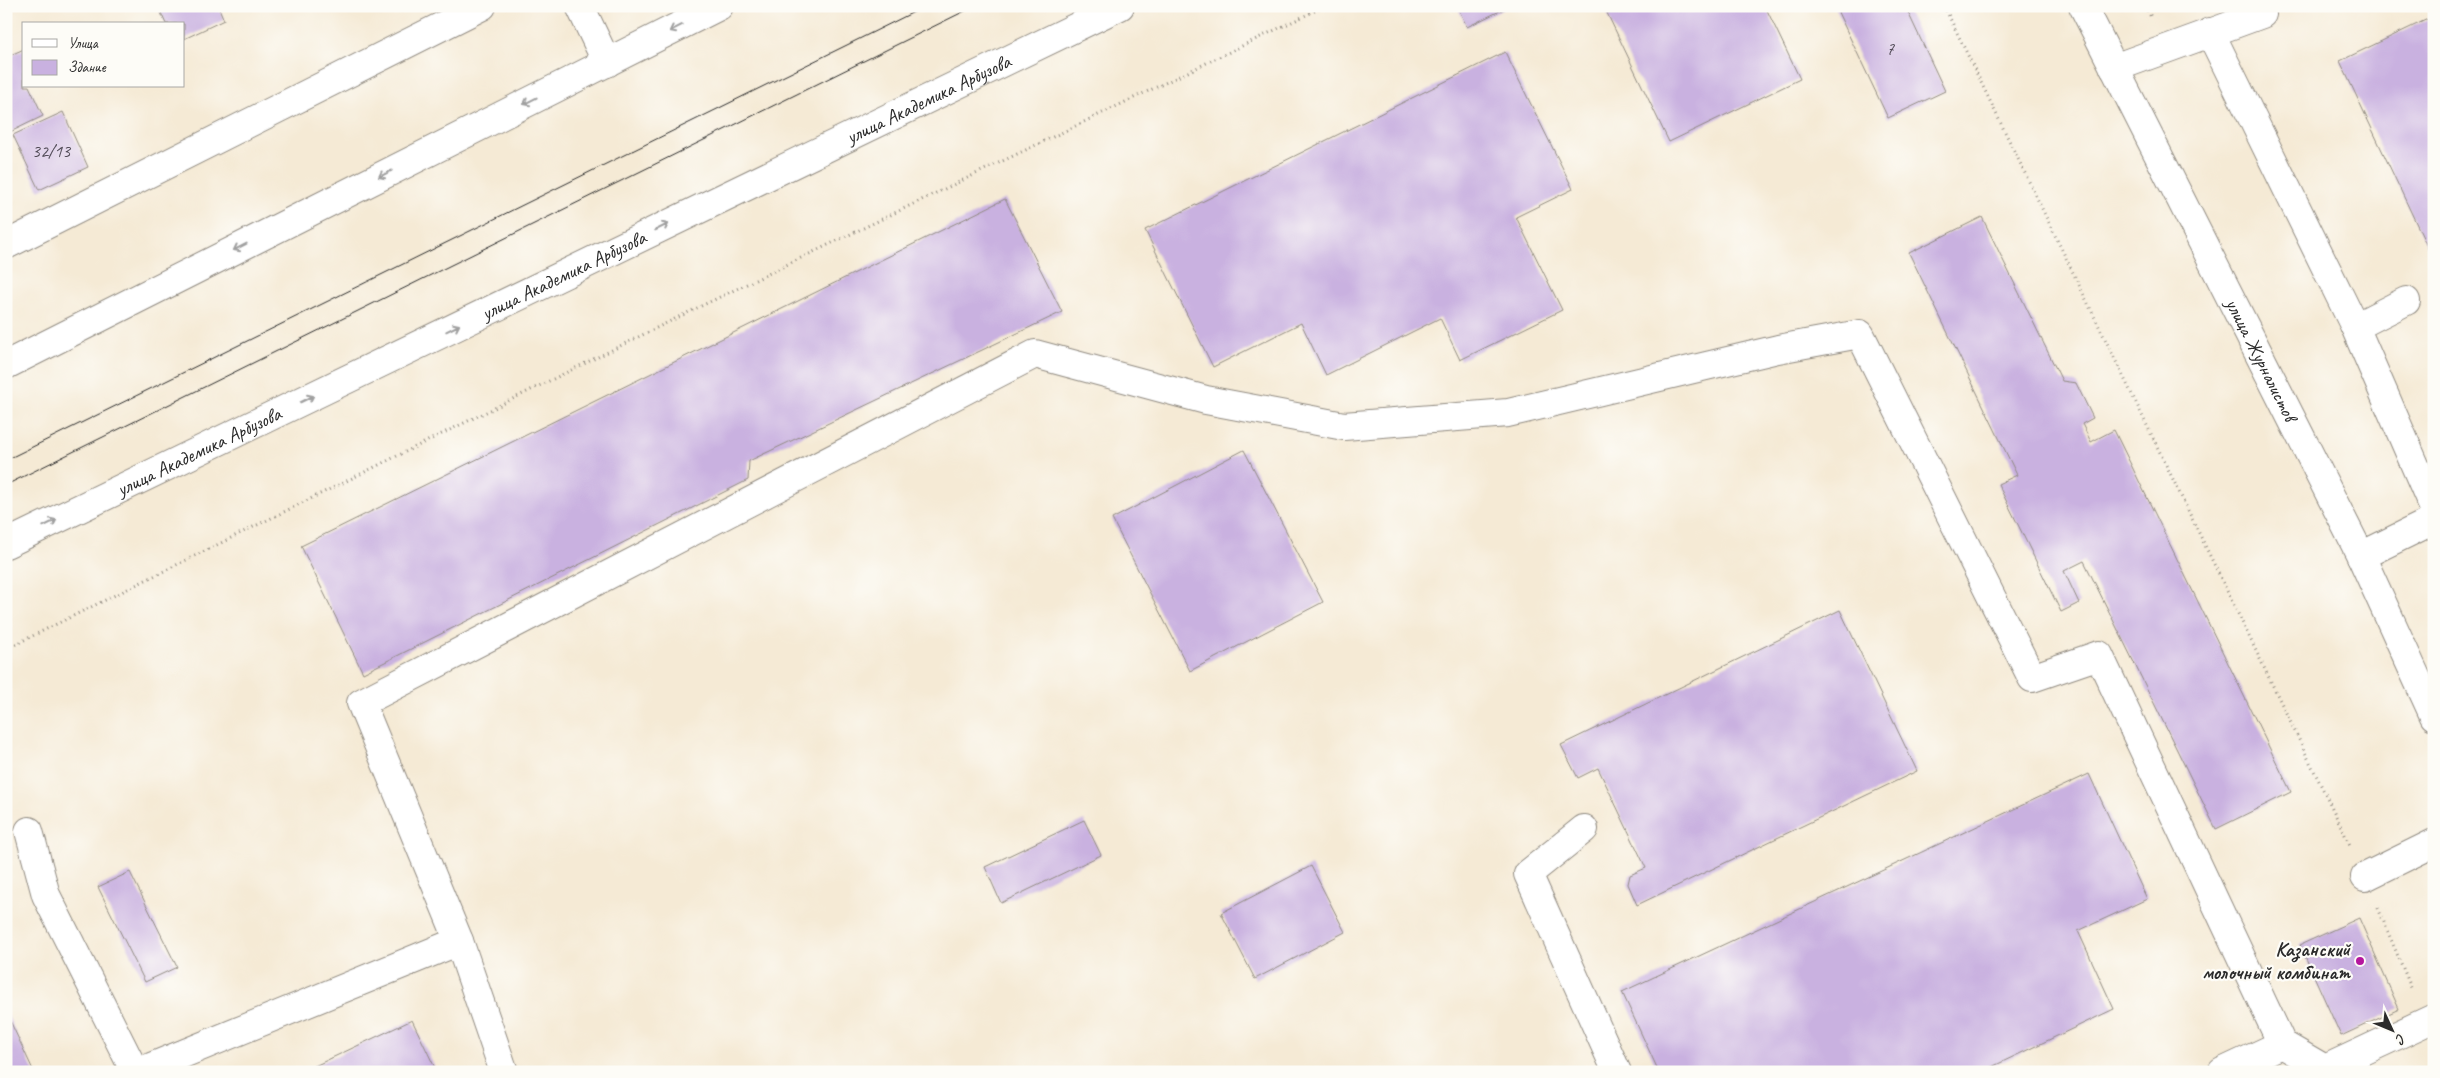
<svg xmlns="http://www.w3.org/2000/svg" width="2440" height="1078" viewBox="0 0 2440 1078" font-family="Caveat,sans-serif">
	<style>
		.building { fill: #c9b1e0 }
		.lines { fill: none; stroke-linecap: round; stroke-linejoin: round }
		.minor-casing { stroke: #908a80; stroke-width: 30 }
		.major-casing { stroke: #908a80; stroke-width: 30 }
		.path { stroke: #908a80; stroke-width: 3; stroke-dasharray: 1 4; stroke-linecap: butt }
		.minor { stroke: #fff; stroke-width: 28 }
		.major { stroke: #fff; stroke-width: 28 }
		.tram { stroke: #2b2b2b; stroke-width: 1 }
		.oneway { stroke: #a0a0a0 }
		.poi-dot { fill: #b5179e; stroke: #fdfcf7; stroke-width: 2 }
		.labels { text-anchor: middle; stroke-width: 4.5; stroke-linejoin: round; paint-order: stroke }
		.number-label { font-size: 18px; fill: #524c58 }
		.street-label { font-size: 20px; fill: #2b2b2b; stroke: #fdfcf7 }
		.poi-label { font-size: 20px; font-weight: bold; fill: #2b2b2b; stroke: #fdfcf7; text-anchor: end }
	</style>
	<rect width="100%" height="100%" fill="#fdfcf7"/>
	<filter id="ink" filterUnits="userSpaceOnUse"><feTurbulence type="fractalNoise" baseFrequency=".02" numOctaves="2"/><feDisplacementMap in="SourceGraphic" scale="10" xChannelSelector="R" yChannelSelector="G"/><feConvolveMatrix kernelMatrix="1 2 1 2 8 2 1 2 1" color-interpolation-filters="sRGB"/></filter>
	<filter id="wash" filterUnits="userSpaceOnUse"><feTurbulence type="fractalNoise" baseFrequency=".0096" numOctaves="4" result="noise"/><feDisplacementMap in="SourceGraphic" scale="20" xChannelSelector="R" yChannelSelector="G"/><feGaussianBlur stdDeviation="1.12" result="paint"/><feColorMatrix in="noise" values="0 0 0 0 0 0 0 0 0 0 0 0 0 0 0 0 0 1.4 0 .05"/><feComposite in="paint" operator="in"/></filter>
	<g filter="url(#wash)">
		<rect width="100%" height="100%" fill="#f5ead5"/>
		<g id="blocks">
			<path class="building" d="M158 6H218L224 20 184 39V24H166Z
				M1457 6H1510L1467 27Z
				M1621 6H1765L1800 79 1669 142 1607 13Z
				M1835 6H1905L1945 91 1888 118Z
				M2434 16V261L2340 61Z
				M24 49V86H29L43 116 6 134V57Z
				M1505 52 1573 189 1516 217 1562 310 1460 360 1440 318 1326 375 1301 323 1213 367 1145 230Z
				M63 112 88 167 39 190 13 135Z
				M1005 199 1062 312 749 461 748 480 363 673 301 546Z
				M1982 217 2062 381 2076 383 2093 418 2082 424 2091 442 2114 430 2291 792 2216 829 2084 561 2064 571 2079 603 2061 612 1998 484 2017 475 1909 253Z
				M1244 450 1323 602 1190 671 1112 519Z
				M1840 610 1917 771 1637 905 1628 884 1630 875 1646 868 1598 768 1578 778 1561 745Z
				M2089 774 2147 899 2078 931 2114 1009 1981 1072H1659L1622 992Z
				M1084 820 1101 855 1001 903 985 867Z
				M1311 866 1345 932 1255 979 1221 913Z
				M130 872 177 967 145 982 98 887Z
				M2359 918 2399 1009 2341 1036 2300 945Z
				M6 1012 34 1072H6Z
				M412 1020 437 1072H302Z"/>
		</g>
	</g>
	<g filter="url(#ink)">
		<use href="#blocks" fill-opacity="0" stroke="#908a80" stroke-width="1"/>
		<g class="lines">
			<g class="minor-casing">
				<g id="minor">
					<path d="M580 6 607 63"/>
					<path id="s1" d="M2083 6 2361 556 2434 716"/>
					<path d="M2210 32 2355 327 2434 509"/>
					<path d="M2114 68 2262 14"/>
					<path d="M6 245 482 6"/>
					<path d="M2355 327 2406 301"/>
					<path d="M2361 556 2434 520"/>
					<path d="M1584 829 1528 874 1617 1072"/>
					<path d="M29 831 46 895 135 1072"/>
					<path d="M2365 877 2434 843"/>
					<path d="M459 941 504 1072"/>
					<path d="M139 1072 459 941 361 703 1035 354 1206 400 1344 426 1508 413 1778 349 1860 334 2032 678 2099 655 2282 1044 2325 1069 2434 1018"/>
					<path d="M2222 1072 2282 1044"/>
				</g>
			</g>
			<g class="major-casing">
				<g id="major">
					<path d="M6 365 719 6"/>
					<path id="s2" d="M6 544 1120 6"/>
				</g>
			</g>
			<path class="path" d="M1944 6 2350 845
				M2145 6 2151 17
				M6 649 697 308 1325 6
				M2378 908 2412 990"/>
			<use href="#minor" class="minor"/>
			<use href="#major" class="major"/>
			<path class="tram" d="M6 460 926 6
				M6 485 975 6"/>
		</g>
		<defs><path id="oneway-shaft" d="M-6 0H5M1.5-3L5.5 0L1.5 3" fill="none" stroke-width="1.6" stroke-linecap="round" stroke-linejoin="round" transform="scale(1.25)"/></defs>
		<g class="oneway">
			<use href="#oneway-shaft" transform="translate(676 28) rotate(153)"/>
			<use href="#oneway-shaft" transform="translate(530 101) rotate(153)"/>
			<use href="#oneway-shaft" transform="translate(385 174) rotate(153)"/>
			<use href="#oneway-shaft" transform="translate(662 227) rotate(-26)"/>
			<use href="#oneway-shaft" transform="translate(240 247) rotate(153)"/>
			<use href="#oneway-shaft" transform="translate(453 328) rotate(-26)"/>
			<use href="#oneway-shaft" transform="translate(307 399) rotate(-26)"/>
			<use href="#oneway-shaft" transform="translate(50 523) rotate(-26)"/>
		</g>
	</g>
	<circle class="poi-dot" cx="2360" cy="961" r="5"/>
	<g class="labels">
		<g class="number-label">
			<text x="1890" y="55">7</text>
			<text x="51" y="157">32/13</text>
		</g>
		<g class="street-label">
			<text dy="7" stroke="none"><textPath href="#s2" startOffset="1024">улица Академика Арбузова</textPath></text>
			<text dy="7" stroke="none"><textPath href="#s2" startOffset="619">улица Академика Арбузова</textPath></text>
			<text dy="7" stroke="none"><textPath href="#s1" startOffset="396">улица Журналистов</textPath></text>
			<text dy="7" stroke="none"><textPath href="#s2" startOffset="214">улица Академика Арбузова</textPath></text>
		</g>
		<g class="poi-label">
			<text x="2350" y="956">Казанский<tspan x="2350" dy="23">молочный комбинат</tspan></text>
		</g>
	</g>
	<rect width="2440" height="1078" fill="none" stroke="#fdfcf7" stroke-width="25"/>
	<rect x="22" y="22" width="162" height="65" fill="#fdfcf7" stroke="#a9a8a5"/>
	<rect x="32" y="39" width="25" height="8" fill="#ffffff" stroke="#a9a8a5"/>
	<text x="68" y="48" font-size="15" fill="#2b2b2b">Улица</text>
	<rect x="32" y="60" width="25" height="15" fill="#c9b1e0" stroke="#a9a8a5"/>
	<text x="68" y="72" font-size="15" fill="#2b2b2b">Здание</text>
	<g transform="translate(2392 1030) rotate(134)" stroke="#fdfcf7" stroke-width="4" paint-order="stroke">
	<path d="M0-4L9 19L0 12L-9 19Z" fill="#2b2b2b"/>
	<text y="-8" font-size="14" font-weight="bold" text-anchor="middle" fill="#2b2b2b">С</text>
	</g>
</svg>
